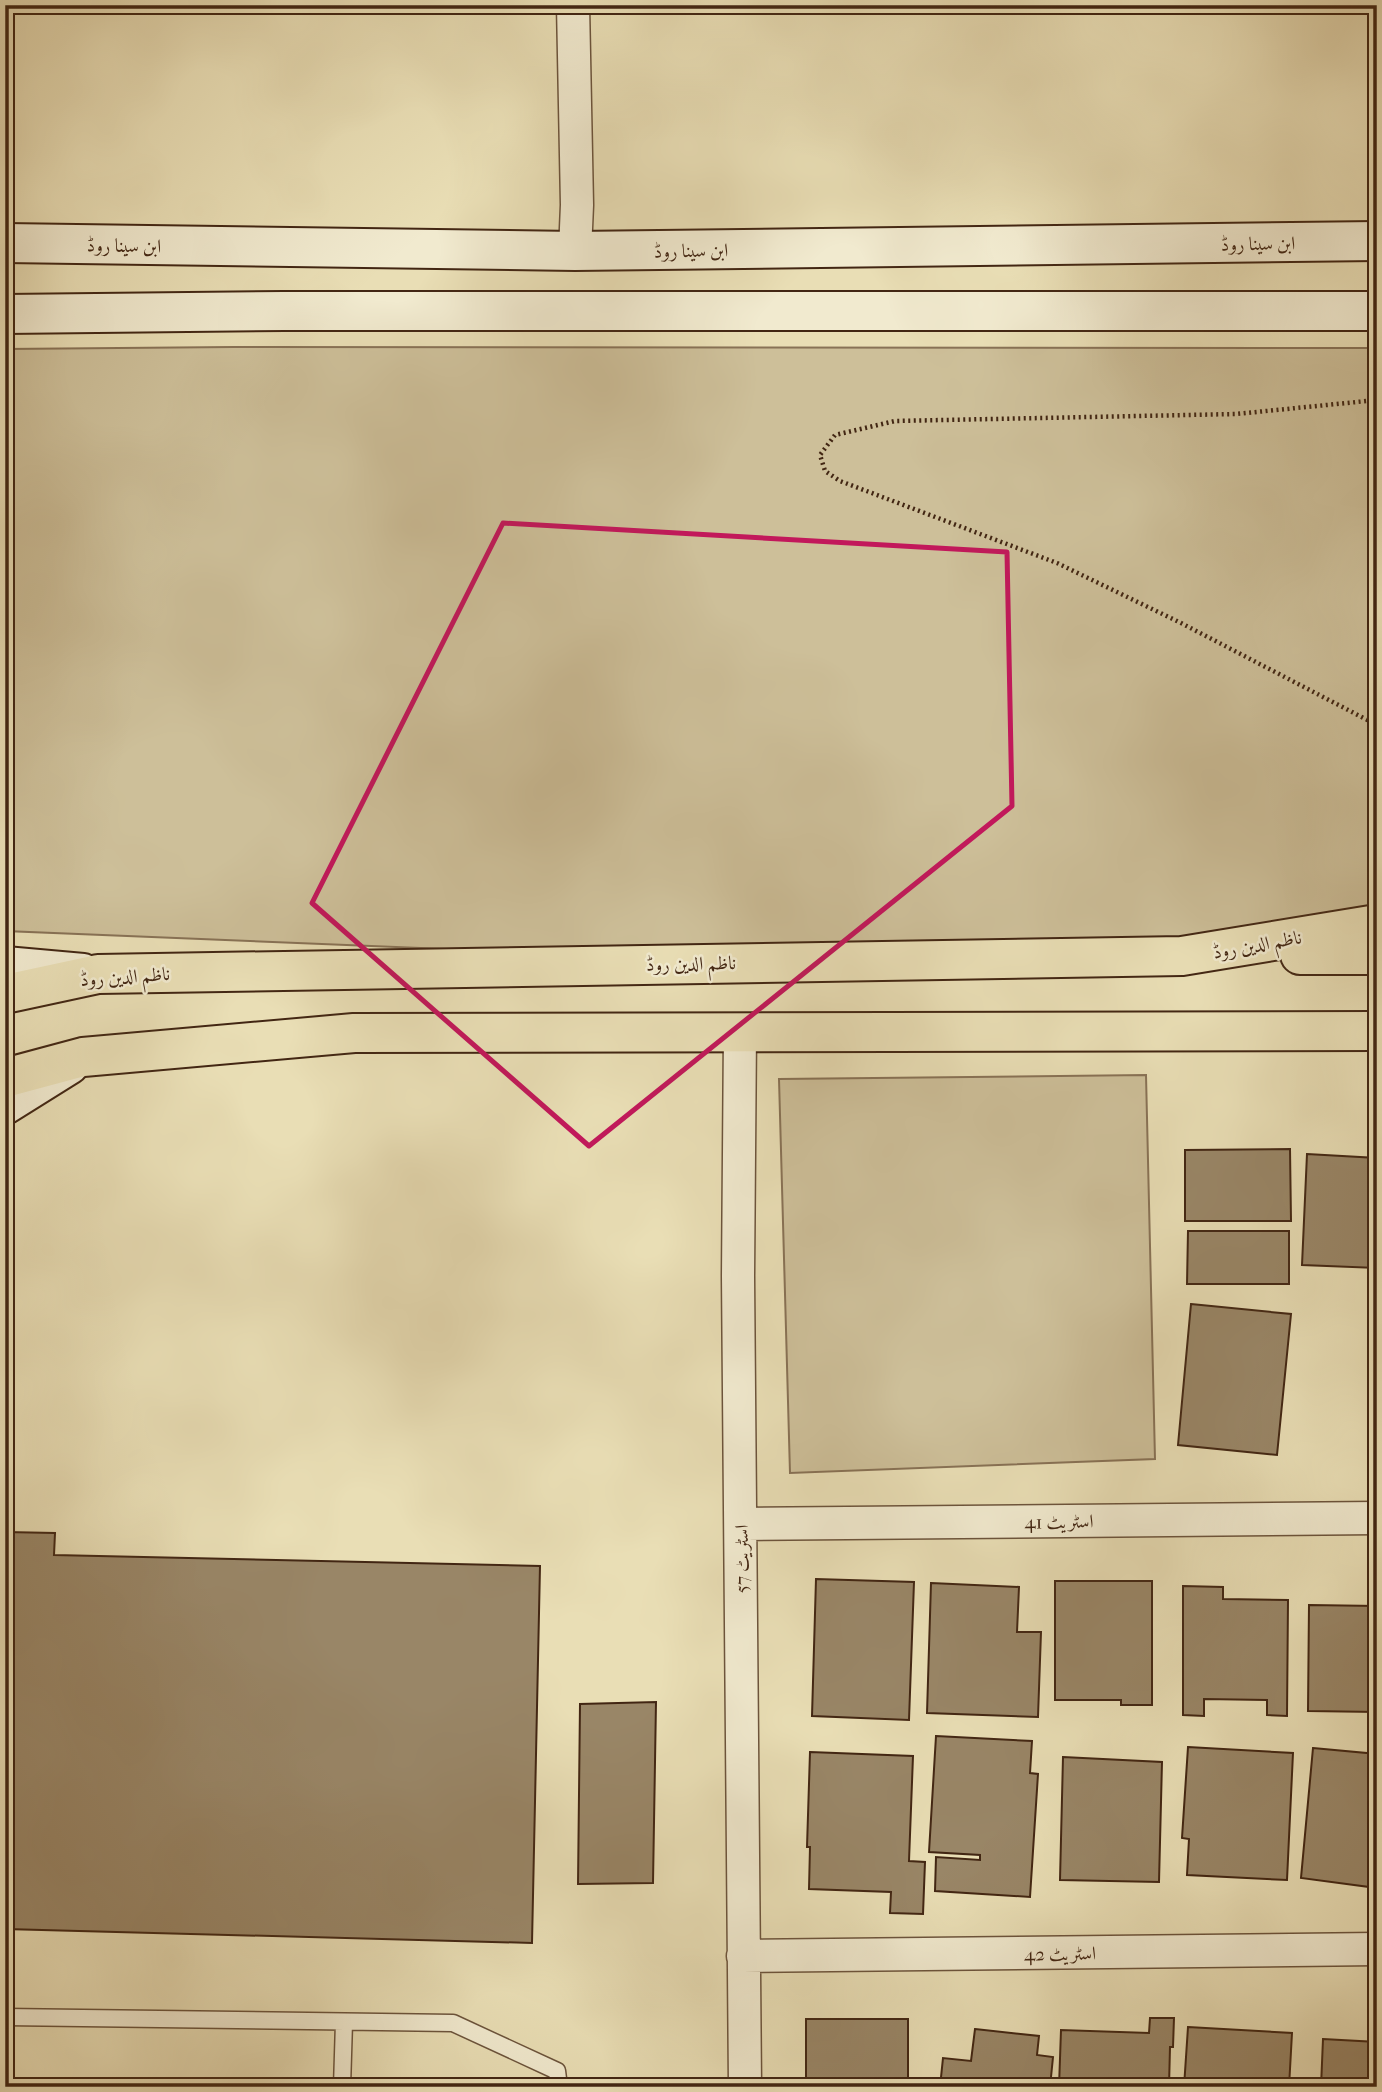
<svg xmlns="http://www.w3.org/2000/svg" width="1382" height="2092" viewBox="0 0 1382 2092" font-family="'IM FELL French Canon',Amiri,serif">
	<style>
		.green { fill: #cdbf99; stroke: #887256; stroke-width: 2 }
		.building { fill: #998667; stroke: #422613; stroke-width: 2 }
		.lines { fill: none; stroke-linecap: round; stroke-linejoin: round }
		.service-casing { stroke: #6c543c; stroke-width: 19 }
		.minor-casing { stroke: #6c543c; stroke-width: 35 }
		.secondary-casing { stroke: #422613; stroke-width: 42 }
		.primary-casing { stroke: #422613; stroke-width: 42 }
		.path { stroke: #422613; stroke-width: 4.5; stroke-dasharray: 2 3.5; stroke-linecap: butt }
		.service { stroke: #f1eacf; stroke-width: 16 }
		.minor { stroke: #f1eacf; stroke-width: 32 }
		.secondary { stroke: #f1eacf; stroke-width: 38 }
		.primary { stroke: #e9deb5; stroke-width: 38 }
		.marked { fill: none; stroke: #c2185b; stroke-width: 5; stroke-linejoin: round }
		.labels { text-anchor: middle; stroke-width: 5; stroke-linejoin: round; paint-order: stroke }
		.street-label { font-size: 19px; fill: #422613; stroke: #f1eacf }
	</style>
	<rect width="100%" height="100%" fill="#e9deb5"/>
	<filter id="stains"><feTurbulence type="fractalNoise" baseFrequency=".00286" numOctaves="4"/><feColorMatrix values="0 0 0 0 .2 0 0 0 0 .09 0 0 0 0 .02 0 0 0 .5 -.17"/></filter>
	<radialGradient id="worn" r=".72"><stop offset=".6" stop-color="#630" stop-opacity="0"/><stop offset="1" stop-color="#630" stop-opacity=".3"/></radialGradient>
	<path class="green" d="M233 347 1377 348V946L470 950 5 931V349Z
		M1146 1075 1155 1459 790 1473 779 1079Z"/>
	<path class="building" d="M1290 1149 1291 1221H1185V1150Z
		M1307 1154 1377 1158V1268L1302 1265Z
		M1188 1231H1289V1284H1187Z
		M1191 1304 1291 1314 1277 1455 1178 1445Z
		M5 1532 55 1533 54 1555 540 1566 532 1943 5 1929Z
		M816 1579 914 1582 909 1720 812 1716Z
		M1055 1581H1152V1705H1121V1700H1055Z
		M931 1583 1019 1587 1017 1632H1041L1038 1717 927 1713Z
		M1183 1586 1223 1587V1599L1288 1600 1287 1716 1267 1715V1700L1204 1699V1716L1183 1715Z
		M1309 1605 1377 1606V1712L1308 1711Z
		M656 1702 653 1883 578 1884 580 1704Z
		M936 1736 1032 1741 1030 1773 1038 1774 1030 1897 935 1891 936 1857 980 1860V1855L929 1852Z
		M1188 1747 1293 1753 1287 1880 1187 1875 1189 1839 1182 1838Z
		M1313 1748 1377 1754V1888L1301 1878Z
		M810 1752 913 1756 909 1861 925 1862 923 1914 890 1913 891 1892 809 1889 810 1847H807Z
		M1063 1757 1162 1762 1159 1882 1060 1880Z
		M1150 2018H1174L1173 2047H1170L1169 2087H1059L1061 2030 1149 2033Z
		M806 2019H908V2081H806Z
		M1188 2027 1292 2033 1289 2087H1184Z
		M975 2029 1039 2036 1037 2055 1053 2057 1050 2087 1034 2085V2087H940L943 2058 971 2061Z
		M1323 2039 1377 2042V2087H1321Z"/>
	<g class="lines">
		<g class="service-casing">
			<path id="service" d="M5 2017 453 2023 557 2071 559 2087
				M342 2087 344 2022"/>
		</g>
		<g class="minor-casing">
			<path id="minor" d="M573 5 577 205 575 251
				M740 1031 738 1276 745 2087
				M741 1524 1377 1518
				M743 1956 1377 1949"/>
		</g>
		<g class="secondary-casing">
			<path id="secondary" d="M5 243 575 251 1377 241
				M5 314 284 311H1377
				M5 966 83 973
				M5 1105 69 1065"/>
		</g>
		<g class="primary-casing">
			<path id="primary" d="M1300 955H1377
				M5 994 98 974 1182 956 1377 924
				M5 1078 83 1057 354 1033 1377 1031"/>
		</g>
		<path class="path" d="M1377 400 1236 414 895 421 835 435 820 455 825 471 840 481 1057 563 1179 622 1377 725"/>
		<use href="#service" class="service"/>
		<use href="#minor" class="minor"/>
		<use href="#secondary" class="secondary"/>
		<use href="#primary" class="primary"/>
	</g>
	<path class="marked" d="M503 523 1007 552 1012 806 589 1146 312 903Z"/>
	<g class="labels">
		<g class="street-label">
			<text transform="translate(1258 243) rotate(-1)" y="7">ابن سینا روڈ</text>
			<text transform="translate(124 245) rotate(1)" y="7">ابن سینا روڈ</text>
			<text transform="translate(691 250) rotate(-1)" y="7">ابن سینا روڈ</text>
			<text transform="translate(1257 944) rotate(-10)" y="7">ناظم الدین روڈ</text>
			<text transform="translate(691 963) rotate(-1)" y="7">ناظم الدین روڈ</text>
			<text transform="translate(125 976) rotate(-4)" y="7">ناظم الدین روڈ</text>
			<text transform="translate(1059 1521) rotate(-1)" y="7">اسٹریٹ 41</text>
			<text transform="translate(741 1559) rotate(-90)" y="7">اسٹریٹ 57</text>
			<text transform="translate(1060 1953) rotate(-1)" y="7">اسٹریٹ 42</text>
		</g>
	</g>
	<rect width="1382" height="2092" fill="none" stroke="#e9deb5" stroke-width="28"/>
	<rect x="7" y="7" width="1368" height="2078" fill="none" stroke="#422613" stroke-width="3.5"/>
	<rect x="14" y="14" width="1354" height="2064" fill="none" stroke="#422613" stroke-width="2"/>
	<rect width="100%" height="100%" filter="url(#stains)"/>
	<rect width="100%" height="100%" fill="url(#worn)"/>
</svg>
